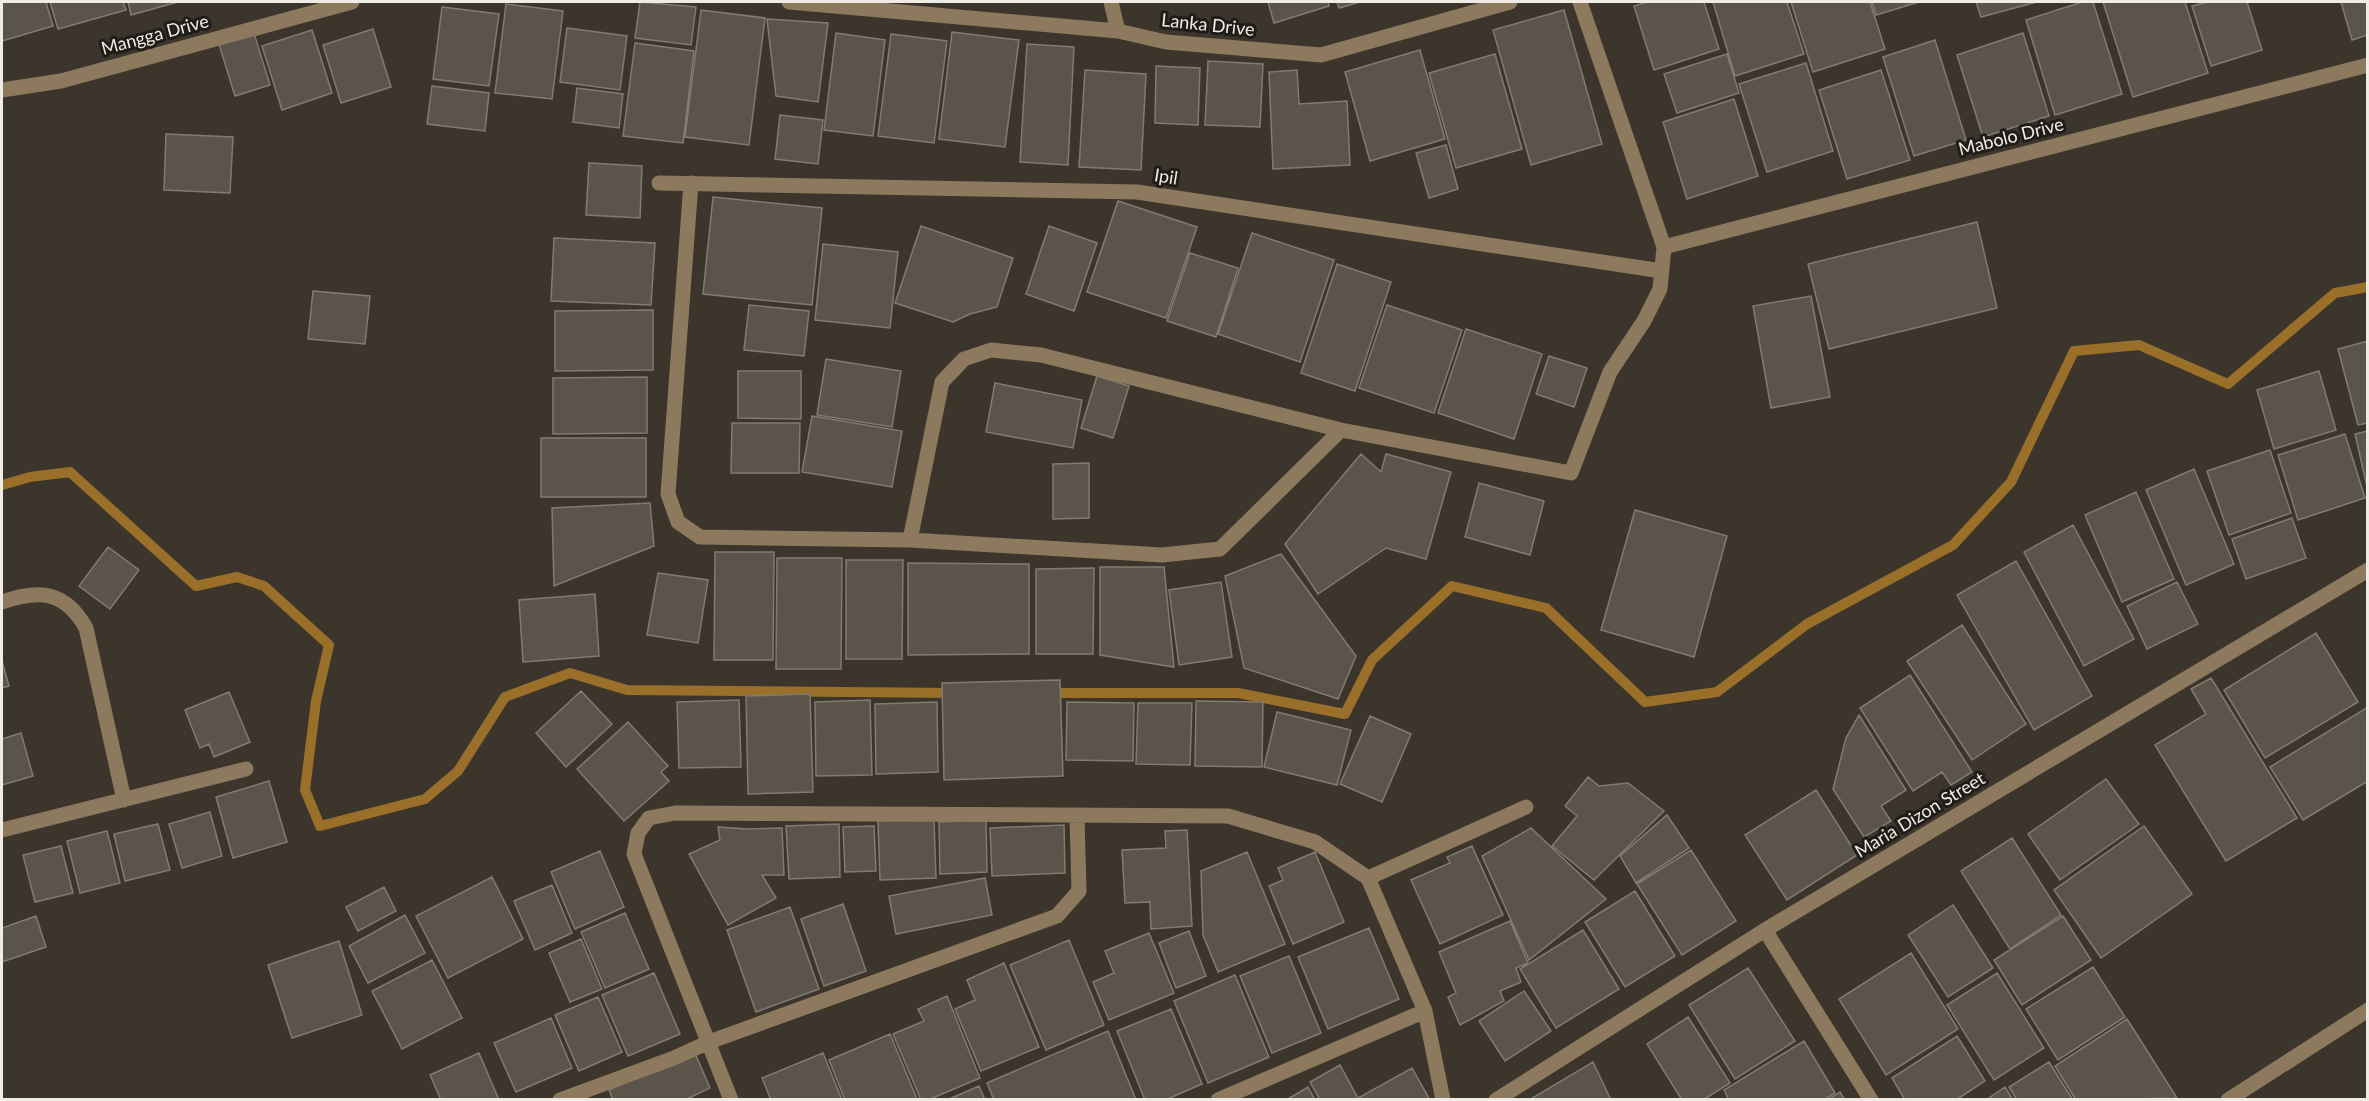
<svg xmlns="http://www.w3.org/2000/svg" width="2369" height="1101" viewBox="0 0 2369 1101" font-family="Lato,sans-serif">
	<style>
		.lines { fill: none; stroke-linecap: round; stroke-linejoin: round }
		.stream { stroke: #996f29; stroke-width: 10 }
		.building { fill: #5b544b; stroke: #827b71; stroke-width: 1.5 }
		.minor { stroke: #8c795e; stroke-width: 15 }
		.labels { text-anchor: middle; stroke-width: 6; stroke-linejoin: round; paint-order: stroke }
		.street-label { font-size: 18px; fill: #efebe5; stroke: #201d19 }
	</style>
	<rect width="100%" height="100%" fill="#3b352c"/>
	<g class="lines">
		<path class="stream" d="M2 485 30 477 70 472 196 586 237 577 264 586 329 645 316 701 305 790 320 826 425 799 458 771 505 697 570 673 627 690 955 693
			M1048 693H1238L1345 714 1372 660 1452 586 1546 608 1645 702 1717 692 1807 624 1953 545 2011 482 2074 351 2139 345 2228 384 2335 293 2368 287"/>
	</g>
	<path class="building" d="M2 2H46L53 26 2 41Z
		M50 2H123L126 10 58 29Z
		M128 2H178L131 15Z
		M640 2 696 7 691 45 635 38Z
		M1268 2H1328L1329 6 1274 23Z
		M1337 2H1360L1339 8Z
		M1648 2H1704L1719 49 1654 70 1634 6Z
		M1713 2H1787L1804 54 1735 76Z
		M1791 2H1870L1885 49 1813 72Z
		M1872 2H1919L1876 15Z
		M1976 2H2037L1981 17Z
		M2082 2H2093L2122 94 2055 115 2026 20Z
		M2103 2H2185L2208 73 2133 97Z
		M2207 2H2247L2262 50 2211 66 2192 6Z
		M2341 2H2368V35L2352 40Z
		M506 4 563 11 552 99 495 93Z
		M442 7 499 14 489 86 433 79Z
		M701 10 765 18 749 145 685 137Z
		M1564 10 1602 144 1531 165 1493 30Z
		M767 19 828 23 818 102 776 96Z
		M567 28 627 36 620 90 560 82Z
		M373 29 391 87 341 103 323 45Z
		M253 30 270 85 235 96 218 41Z
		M312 30 332 93 282 110 262 46Z
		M952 32 1019 40 1005 147 939 139Z
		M836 33 885 40 873 136 824 130Z
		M2023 33 2049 116 1983 137 1957 55Z
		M891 34 947 41 934 143 878 136Z
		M1935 40 1966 140 1914 156 1883 57Z
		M635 43 694 51 683 143 623 136Z
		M1027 44 1074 47 1068 165 1020 162Z
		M1420 50 1445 139 1370 161 1345 72Z
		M1495 54 1522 149 1456 168 1429 73Z
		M1727 54 1739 93 1677 113 1664 74Z
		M1208 61 1263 64 1260 127 1205 125Z
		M1806 63 1833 151 1767 172 1739 84Z
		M1156 66 1200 68 1198 125 1155 123Z
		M1085 70 1146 74 1141 170 1079 167Z
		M1297 70 1299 104 1347 101 1350 165 1273 169 1269 72Z
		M1881 70 1910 160 1847 179 1819 90Z
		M432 86 489 93 485 131 427 124Z
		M577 88 623 94 619 128 573 122Z
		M1734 99 1758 176 1687 199 1663 122Z
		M780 115 823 120 818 164 775 159Z
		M166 134 233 137 230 193 164 190Z
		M1446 145 1458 189 1429 198 1416 153Z
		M589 163 642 166 640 218 586 215Z
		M713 197 822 208 812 305 703 294Z
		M1118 201 1197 227 1166 318 1087 292Z
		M1977 222 1997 308 1829 349 1808 264Z
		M921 226 1013 258 997 307 970 314 953 322 895 303Z
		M1049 226 1097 243 1074 311 1026 294Z
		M1252 233 1334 260 1300 362 1218 334Z
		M554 238 655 243 651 305 551 301Z
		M823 244 898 252 890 328 815 320Z
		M1190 253 1238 268 1216 337 1167 321Z
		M1337 264 1391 282 1355 391 1301 373Z
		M313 291 370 296 365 344 308 339Z
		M1811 296 1830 397 1771 408 1753 306Z
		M749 305 809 311 804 356 744 350Z
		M1387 305 1462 330 1434 413 1359 388Z
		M653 310V370L555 371V311Z
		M1466 329 1542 354 1514 439 1438 413Z
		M2368 341V423L2358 425 2338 349Z
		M1549 356 1587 368 1574 407 1536 394Z
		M826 359 901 371 892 427 817 415Z
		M738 371H801V419L738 418Z
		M2319 371 2336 430 2274 449 2257 390Z
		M1097 376 1129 386 1113 438 1081 428Z
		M647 377V433L553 434V378Z
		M995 383 1082 400 1073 448 986 432Z
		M812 416 902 431 892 487 802 472Z
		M732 423H800L799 473H731Z
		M2368 431V491L2355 434Z
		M2345 434 2365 498 2298 520 2278 455Z
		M541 438H646V497H541Z
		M2270 450 2291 513 2229 535 2207 471Z
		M1361 454 1381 472 1386 454 1451 472 1426 559 1386 548 1318 594 1285 544Z
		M1089 463V518L1053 519V464Z
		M2194 469 2234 564 2186 585 2146 490Z
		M1479 483 1544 501 1530 555 1465 537Z
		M2136 492 2174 579 2122 602 2085 515Z
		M650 503 654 546 554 586 552 508Z
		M1635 510 1727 536 1694 657 1601 630Z
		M2292 518 2306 558 2246 579 2232 539Z
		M2073 525 2134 639 2084 666 2024 552Z
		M108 547 139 570 110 609 79 586Z
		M715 552H774L773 660H714Z
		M1281 554 1356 656 1338 699 1244 668 1225 576Z
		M777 558H842L841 669H776Z
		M846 560H903L902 659H846Z
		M2016 561 2092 696 2034 730 1957 595Z
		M908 563 1029 564V654L908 655Z
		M1100 567H1164L1174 667 1100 655Z
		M1094 568 1093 654H1036V569Z
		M658 573 708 580 698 643 647 635Z
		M1221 582 1232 657 1179 665 1169 590Z
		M2177 582 2198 624 2147 649 2127 606Z
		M595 594 599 656 523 662 519 600Z
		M1962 625 2026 724 1972 760 1907 661Z
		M2316 633 2358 702 2265 758 2224 690Z
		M2 661 9 686 2 688Z
		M1910 675 1972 772 1951 785 1942 772 1913 791 1860 708Z
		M2211 678 2297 818 2226 861 2155 745 2206 714 2191 689Z
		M1060 680 1063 776 944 780 942 683Z
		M581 691 612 724 566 767 536 733Z
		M229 692 250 742 214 757 209 744 200 748 185 710Z
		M810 694 813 792 748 794 746 696Z
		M739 700 741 767 679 768 677 702Z
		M870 700 872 775 816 776 815 702Z
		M1196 701 1263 702 1262 767 1195 766Z
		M937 702 938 772 876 774 875 704Z
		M1067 702 1134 703 1133 761 1066 760Z
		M1138 703H1192L1190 765 1136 764Z
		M2368 707V781L2303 820 2270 767Z
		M1277 712 1351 730 1337 785 1264 767Z
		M1859 715 1906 790 1881 806 1891 821 1864 837 1833 789 1846 738Z
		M1370 716 1411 734 1382 802 1340 784Z
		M628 722 668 766 661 772 669 781 624 821 577 769Z
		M21 733 33 776 2 785V739Z
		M1588 777 1599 786 1628 783 1664 811 1594 880 1552 846 1577 816 1565 806Z
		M2106 779 2139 824 2060 880 2028 834Z
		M269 781 287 842 233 858 216 797Z
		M1816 790 1857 855 1787 900 1745 835Z
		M210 812 222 856 182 868 169 824Z
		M1667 815 1689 848 1636 883 1620 856Z
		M934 819 936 878 880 880 878 821Z
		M986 820 987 872 940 874 939 822Z
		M158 824 170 870 125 881 114 834Z
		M839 824 840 877 789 879 786 826Z
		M1064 825 1065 873 992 876 990 828Z
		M874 826 876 871 845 872 843 827Z
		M2144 826 2192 894 2101 958 2054 890Z
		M718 827 748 829 782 828 784 875H762L776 898 728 925 689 854 720 840Z
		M1531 828 1606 899 1529 960 1482 856Z
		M1187 830 1192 926 1151 929 1150 902 1125 903 1122 850 1166 848 1165 831Z
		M107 831 120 883 80 893 67 841Z
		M2012 838 2061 915 2010 949 1961 871Z
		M61 846 73 893 35 902 23 855Z
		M1472 846 1503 915 1440 944 1411 880 1450 863 1447 857Z
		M1691 850 1736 921 1682 955 1637 884Z
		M600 851 624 907 575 929 551 872Z
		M1247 852 1285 944 1218 972 1203 935 1201 871Z
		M1315 852 1344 922 1293 944 1269 886 1283 880 1278 868Z
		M492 877 523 939 448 978 416 916Z
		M985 878 992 915 896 934 889 896Z
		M552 885 572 933 535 950 514 901Z
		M384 887 396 911 358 931 346 907Z
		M1635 891 1675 956 1625 987 1585 922Z
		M843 904 866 971 824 986 801 919Z
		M1953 905 1993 968 1948 997 1908 935Z
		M790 907 819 989 756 1012 727 930Z
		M625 913 649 969 605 988 581 932Z
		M405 915 425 953 368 983 349 946Z
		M36 916 46 947 2 962V928Z
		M2063 916 2091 960 2022 1005 1994 960Z
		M1510 921 1528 963 1516 968 1521 982 1500 991 1504 1001 1460 1025 1448 997 1456 993 1439 952Z
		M1369 928 1399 999 1328 1029 1298 957Z
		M1583 930 1619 989 1556 1028 1520 969Z
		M1189 931 1206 976 1176 988 1159 943Z
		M1149 933 1174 993 1109 1020 1093 982 1114 973 1105 951Z
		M581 939 602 989 570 1002 549 953Z
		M1069 940 1104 1025 1046 1050 1010 965Z
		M339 941 362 1015 292 1038 268 965Z
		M1911 953 1958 1029 1886 1075 1839 999Z
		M1289 956 1321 1033 1272 1053 1240 976Z
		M432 960 462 1018 402 1049 372 991Z
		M1004 963 1039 1047 981 1071 955 1009 975 1000 967 980Z
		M2093 967 2125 1017 2058 1060 2026 1009Z
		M1748 968 1795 1041 1735 1079 1689 1005Z
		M654 973 680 1034 628 1056 602 995Z
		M1997 973 2044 1048 1994 1080 1947 1005Z
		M1235 975 1269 1057 1208 1083 1174 1001Z
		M1524 991 1551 1031 1505 1061 1479 1021Z
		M947 996 980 1078 928 1100H921L893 1034 924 1021 918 1009Z
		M598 997 622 1052 579 1071 555 1015Z
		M1171 1009 1202 1084 1165 1100H1145L1117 1031Z
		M1688 1017 1730 1083 1703 1100H1682L1647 1044Z
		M551 1018 572 1068 516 1092 494 1043Z
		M2127 1019 2177 1098 2076 1100 2055 1066Z
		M1108 1031 1136 1100H994L987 1083Z
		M890 1034 917 1099 845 1100 829 1060Z
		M1957 1036 1985 1081 1956 1100H1905L1892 1078Z
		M1804 1041 1835 1093 1824 1100H1729L1724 1090Z
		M694 1051 710 1088 685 1100H613L609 1090Z
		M479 1053 499 1100H441L430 1075Z
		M823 1053 842 1100H771L762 1078Z
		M1593 1062 1611 1100H1529Z
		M2049 1062 2073 1100H2017L2009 1087Z
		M1340 1065 1359 1100H1320L1310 1082Z
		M1412 1068 1430 1100H1359L1358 1098Z
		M979 1086 985 1100H947Z
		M1308 1087 1315 1100H1286Z
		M2005 1087 2013 1100H1986Z
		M1840 1092 1845 1100H1828Z"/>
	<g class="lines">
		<path class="minor" d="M789 2 1118 31 1166 42 1321 55 1510 2
			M1111 2 1118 31
			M2 90 61 81 352 2
			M659 183 1137 192 1662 271
			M691 183 668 494 678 522 700 537 910 540 1162 555 1220 549 1341 430
			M1664 247 2368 65
			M910 540 942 382 964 359 991 350 1041 355 1341 430 1571 473 1610 372 1644 321 1660 289 1664 247 1580 2
			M2 602C40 589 65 591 86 628L124 800
			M2 830 246 769
			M1368 878 1526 807
			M1765 930 1871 1100
			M560 1100 674 1058 709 1042 1057 916 1079 891 1077 816
			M731 1100 634 854 638 833 649 818 675 813 1228 816 1315 842 1368 878 1425 1011 1443 1100
			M1218 1100 1425 1011
			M1496 1100 1765 930 2368 570
			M2228 1100 2368 1010"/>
	</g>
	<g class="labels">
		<g class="street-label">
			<text transform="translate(1208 25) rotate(6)" y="6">Lanka Drive</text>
			<text transform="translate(155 35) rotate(-15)" y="6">Mangga Drive</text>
			<text transform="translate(2011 137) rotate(-14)" y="6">Mabolo Drive</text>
			<text transform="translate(1166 177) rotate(9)" y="6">Ipil</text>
			<text transform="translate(1920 815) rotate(-31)" y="6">Maria Dizon Street</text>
		</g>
	</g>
	<rect width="2369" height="1101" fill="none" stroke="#efebe5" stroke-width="6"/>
</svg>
